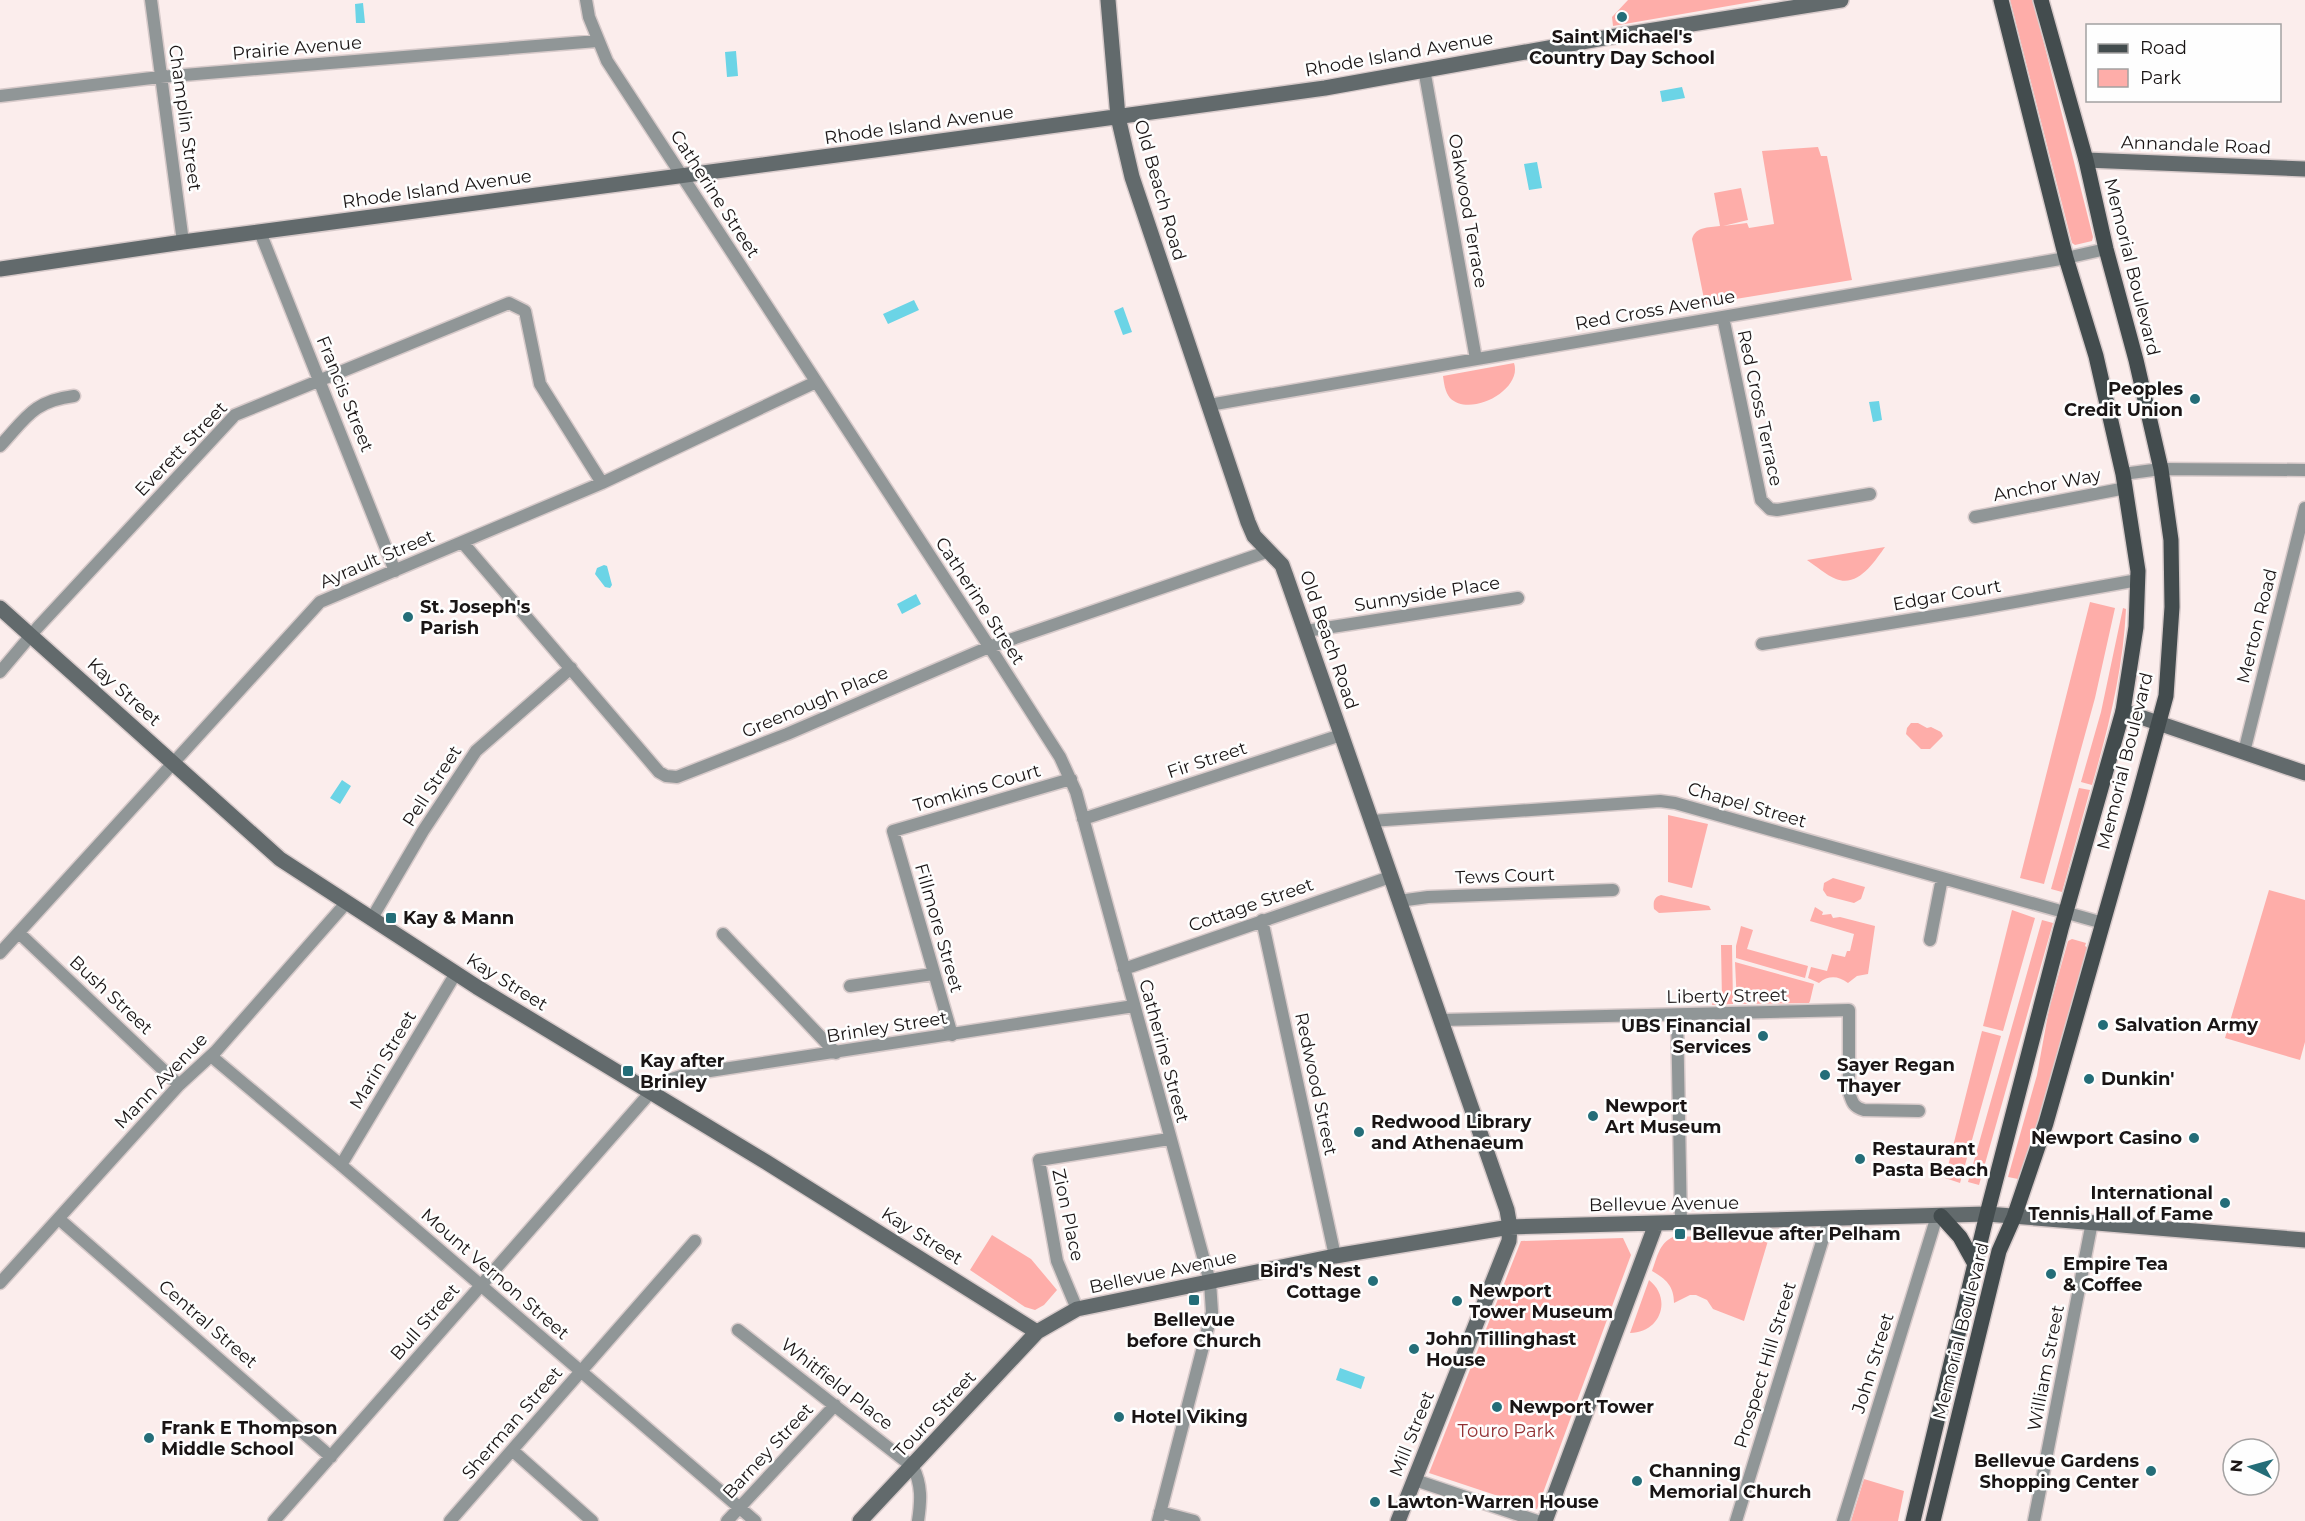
<svg xmlns="http://www.w3.org/2000/svg" width="2305" height="1521" viewBox="0 0 2305 1521" font-family="Montserrat,sans-serif">
	<style>
		.green { fill: #feada9 }
		.water { fill: #6bd4e6 }
		.lines { fill: none; stroke-linecap: round; stroke-linejoin: round }
		.street-casing { stroke: #d7caca; stroke-width: 15 }
		.secondary-casing { stroke: #d7caca; stroke-width: 18 }
		.primary-casing { stroke: #d7caca; stroke-width: 18 }
		.street { stroke: #909697; stroke-width: 12 }
		.secondary { stroke: #626a6c; stroke-width: 15 }
		.primary { stroke: #434c4e; stroke-width: 15 }
		.poi-dot { fill: #246d78; stroke: #fefefe; stroke-width: 2 }
		.labels { text-anchor: middle; stroke-width: 5; stroke-linejoin: round; paint-order: stroke }
		.poi-label { font-size: 18px; font-weight: bold; fill: #1a1515; stroke: #fefefe; text-anchor: start }
		.street-label { font-size: 18px; fill: #1a1515; stroke: #fefefe }
		.park-label { font-size: 18px; fill: #923234; stroke: #fefefe }
	</style>
	<rect width="100%" height="100%" fill="#fbedec"/>
	<path class="green" d="M1628 0H1763L1613 26 1612 17Z
		M2010 0H2033L2093 237 2092 241 2075 245 2072 243Z
		M1818 147 1821 156H1827L1852 280 1705 304 1692 239C1696 226 1708 228 1720 226L1714 193 1741 188 1748 220 1723 226 1747 223 1749 228 1774 224 1762 151Z
		M1514 363C1523 390 1470 418 1450 398 1445 392 1444 383 1443 376Z
		M1885 547C1875 561 1858 588 1836 579 1826 575 1816 566 1807 560Z
		M2090 602 2115 608 2095 698 2044 884 2020 878Z
		M2123 608 2126 609C2123 670 2109 726 2092 785L2081 782 2101 712Z
		M1911 723H1918L1927 728 1931 727 1941 732 1943 736 1930 749H1921L1906 734 1907 728Z
		M2079 788 2090 790 2062 892 2051 889Z
		M1668 815 1708 824 1692 888 1668 882Z
		M1833 878 1865 887 1861 899 1854 903 1827 896 1823 890 1824 883Z
		M2269 890 2305 900V1042L2300 1060 2225 1038Z
		M1661 895 1709 906 1711 910 1659 913 1654 909C1653 902 1654 897 1661 895Z
		M1815 907 1823 912 1822 915 1831 914 1833 918 1840 917 1875 926 1868 974 1857 976 1848 983C1838 976 1829 975 1819 983L1808 978 1811 967 1827 971 1832 954 1845 957 1847 951H1850L1854 934 1810 921Z
		M2012 910 2035 918 2003 1031 1983 1026Z
		M2042 920 2053 923 1979 1185 1968 1182Z
		M1741 926 1753 930 1747 949 1808 966 1805 978 1736 958V946Z
		M2072 939 2086 943 2085 946 2088 948 2040 1117 2018 1179 2008 1177 2037 1075 2049 1009 2068 941Z
		M1721 945H1732L1733 1004 1712 1005 1713 1001H1722Z
		M1735 962 1814 984 1810 1001 1809 1003 1737 1004Z
		M1982 1031 2001 1036 1960 1183 1945 1178Z
		M1770 1234 1744 1321 1713 1309 1707 1300 1696 1295H1690L1674 1303C1674 1286 1666 1279 1652 1271 1657 1258 1659 1243 1673 1237Z
		M992 1235 1031 1259 1057 1290 1044 1305 1035 1310 1025 1307 970 1270Z
		M1623 1238 1631 1255 1537 1509 1429 1473 1521 1241Z
		M1649 1280C1673 1299 1660 1333 1630 1333Z
		M1864 1479 1904 1491 1898 1521H1851Z"/>
	<path class="water" d="M363 3 365 23H356L355 4Z
		M736 51 738 76 727 77 725 52Z
		M1682 87 1685 98 1662 102 1660 91Z
		M1537 162 1542 188 1529 190 1524 164Z
		M914 300 919 310 888 324 883 314Z
		M1123 307 1132 332 1123 335 1114 311Z
		M1879 401 1882 420 1873 422 1869 402Z
		M604 565 607 566 612 585 610 588 605 587 595 574 597 568Z
		M916 594 921 604 902 614 897 604Z
		M342 780 351 786 340 804 330 798Z
		M1340 1368 1365 1377 1361 1389 1336 1380Z"/>
	<g class="lines">
		<g class="street-casing">
			<path id="street" d="M151 0 183 242
				M586 0 589 17 607 61 998 660 1060 757 1076 792 1210 1282 1212 1312 1158 1521
				M1424 69 1476 359
				M0 96 160 77 597 41
				M260 232 395 571
				M1723 317 1761 500 1770 509 1777 510 1870 494
				M1209 405 2066 258 2106 249
				M0 446C26 418 33 401 74 396
				M2123 474 2161 469 2305 470
				M1975 517 2126 488
				M463 543 659 772 666 776 677 777 787 734 989 647 1269 551
				M1306 631 1518 598
				M1762 644 1970 610 2138 580
				M0 672 38 627 235 415 509 303 525 311 540 384 602 483
				M2244 752 2305 508
				M1083 819 1341 735
				M1371 821 1660 801 1675 803 2103 923
				M1399 901 1428 897 1613 890
				M372 918 423 831 476 751 571 668
				M1262 920 1335 1256
				M19 933 179 1085
				M723 934 836 1053
				M1930 940 1942 878
				M0 953 320 602 602 483 816 382
				M1124 969 1390 877
				M850 986 933 974
				M1677 1015 1681 1223
				M1442 1020 1849 1010V1092C1852 1102 1853 1107 1864 1110L1919 1111
				M952 1035 893 831 1071 779
				M211 1056 341 1165 755 1521
				M341 1165 456 973
				M59 1219 331 1457
				M0 1283 179 1085 216 1051 347 902
				M1077 1309 1057 1261 1039 1160 1169 1139
				M738 1330 913 1467C922 1485 921 1501 918 1521
				M512 1450 592 1521
				M1415 1480 1537 1521
				M1160 1512 1194 1521
				M274 1521 650 1093 666 1081 684 1075 1134 1006
				M450 1521 695 1241
				M727 1521 835 1405
				M1736 1521 1829 1219
				M1843 1521 1937 1216
				M2034 1521 2092 1222"/>
		</g>
		<g class="secondary-casing">
			<path id="secondary" d="M1108 0 1118 117 1132 177 1248 522 1254 536 1282 565 1286 576 1507 1210 1510 1227 1509 1241 1398 1521
				M2086 160 2305 169
				M0 269 183 242 897 147 1325 88 1604 38 1841 0
				M0 608 280 859 477 987 766 1162 1037 1332
				M2123 711 2305 773
				M860 1521 1037 1332 1077 1309 1335 1256 1510 1227 1987 1214 2305 1240
				M1545 1521 1656 1224"/>
		</g>
		<g class="primary-casing">
			<path id="primary" d="M1941 1216 1960 1237 1975 1264
				M1913 1521 1987 1214 2061 929 2123 711 2136 627 2138 571 2123 474 2096 356 2066 258 2001 0
				M1933 1521 1999 1251 2014 1217 2046 1123 2137 803 2166 696 2172 607 2171 540 2161 469 2136 360 2106 249 2086 160 2041 0"/>
		</g>
		<use href="#street" class="street"/>
		<use href="#secondary" class="secondary"/>
		<use href="#primary" class="primary"/>
	</g>
	<g class="poi-dot">
		<circle cx="1622" cy="17" r="6"/>
		<circle cx="2195" cy="399" r="6"/>
		<circle cx="408" cy="617" r="6"/>
		<rect x="385" y="912" width="12" height="12" rx="3"/>
		<circle cx="2103" cy="1025" r="6"/>
		<circle cx="1763" cy="1036" r="6"/>
		<rect x="622" y="1065" width="12" height="12" rx="3"/>
		<circle cx="1825" cy="1075" r="6"/>
		<circle cx="2089" cy="1079" r="6"/>
		<circle cx="1593" cy="1116" r="6"/>
		<circle cx="1359" cy="1132" r="6"/>
		<circle cx="2194" cy="1138" r="6"/>
		<circle cx="1860" cy="1159" r="6"/>
		<circle cx="2225" cy="1203" r="6"/>
		<rect x="1674" y="1228" width="12" height="12" rx="3"/>
		<circle cx="2051" cy="1274" r="6"/>
		<circle cx="1373" cy="1281" r="6"/>
		<rect x="1188" y="1294" width="12" height="12" rx="3"/>
		<circle cx="1457" cy="1301" r="6"/>
		<circle cx="1414" cy="1349" r="6"/>
		<circle cx="1497" cy="1407" r="6"/>
		<circle cx="1119" cy="1417" r="6"/>
		<circle cx="149" cy="1438" r="6"/>
		<circle cx="2151" cy="1471" r="6"/>
		<circle cx="1637" cy="1481" r="6"/>
		<circle cx="1375" cy="1502" r="6"/>
	</g>
	<g class="labels">
		<g class="poi-label">
			<text x="1622" y="43" text-anchor="middle">Saint Michael's<tspan x="1622" dy="21">Country Day School</tspan></text>
			<text x="2183" y="395" text-anchor="end">Peoples<tspan x="2183" dy="21">Credit Union</tspan></text>
			<text x="420" y="613">St. Joseph's<tspan x="420" dy="21">Parish</tspan></text>
			<text x="403" y="924">Kay &amp; Mann</text>
			<text x="2115" y="1031">Salvation Army</text>
			<text x="1751" y="1032" text-anchor="end">UBS Financial<tspan x="1751" dy="21">Services</tspan></text>
			<text x="640" y="1067">Kay after<tspan x="640" dy="21">Brinley</tspan></text>
			<text x="1837" y="1071">Sayer Regan<tspan x="1837" dy="21">Thayer</tspan></text>
			<text x="2101" y="1085">Dunkin'</text>
			<text x="1605" y="1112">Newport<tspan x="1605" dy="21">Art Museum</tspan></text>
			<text x="1371" y="1128">Redwood Library<tspan x="1371" dy="21">and Athenaeum</tspan></text>
			<text x="2182" y="1144" text-anchor="end">Newport Casino</text>
			<text x="1872" y="1155">Restaurant<tspan x="1872" dy="21">Pasta Beach</tspan></text>
			<text x="2213" y="1199" text-anchor="end">International<tspan x="2213" dy="21">Tennis Hall of Fame</tspan></text>
			<text x="1692" y="1240">Bellevue after Pelham</text>
			<text x="2063" y="1270">Empire Tea<tspan x="2063" dy="21">&amp; Coffee</tspan></text>
			<text x="1361" y="1277" text-anchor="end">Bird's Nest<tspan x="1361" dy="21">Cottage</tspan></text>
			<text x="1469" y="1297">Newport<tspan x="1469" dy="21">Tower Museum</tspan></text>
			<text x="1194" y="1326" text-anchor="middle">Bellevue<tspan x="1194" dy="21">before Church</tspan></text>
			<text x="1426" y="1345">John Tillinghast<tspan x="1426" dy="21">House</tspan></text>
			<text x="1509" y="1413">Newport Tower</text>
			<text x="1131" y="1423">Hotel Viking</text>
			<text x="161" y="1434">Frank E Thompson<tspan x="161" dy="21">Middle School</tspan></text>
			<text x="2139" y="1467" text-anchor="end">Bellevue Gardens<tspan x="2139" dy="21">Shopping Center</tspan></text>
			<text x="1649" y="1477">Channing<tspan x="1649" dy="21">Memorial Church</tspan></text>
			<text x="1387" y="1508">Lawton-Warren House</text>
		</g>
		<g class="street-label">
			<text transform="translate(297 48) rotate(-5)" y="6">Prairie Avenue</text>
			<text transform="translate(1399 54) rotate(-10)" y="6">Rhode Island Avenue</text>
			<text transform="translate(185 118) rotate(82)" y="6">Champlin Street</text>
			<text transform="translate(919 125) rotate(-8)" y="6">Rhode Island Avenue</text>
			<text transform="translate(2196 145) rotate(2)" y="6">Annandale Road</text>
			<text transform="translate(437 189) rotate(-8)" y="6">Rhode Island Avenue</text>
			<text transform="translate(1160 190) rotate(74)" y="6">Old Beach Road</text>
			<text transform="translate(715 194) rotate(57)" y="6">Catherine Street</text>
			<text transform="translate(1468 211) rotate(80)" y="6">Oakwood Terrace</text>
			<text transform="translate(2132 267) rotate(76)" y="6">Memorial Boulevard</text>
			<text transform="translate(1655 310) rotate(-10)" y="6">Red Cross Avenue</text>
			<text transform="translate(345 394) rotate(68)" y="6">Francis Street</text>
			<text transform="translate(1760 408) rotate(78)" y="6">Red Cross Terrace</text>
			<text transform="translate(181 449) rotate(-46)" y="6">Everett Street</text>
			<text transform="translate(2047 485) rotate(-11)" y="6">Anchor Way</text>
			<text transform="translate(377 559) rotate(-23)" y="6">Ayrault Street</text>
			<text transform="translate(1427 594) rotate(-9)" y="6">Sunnyside Place</text>
			<text transform="translate(1947 595) rotate(-10)" y="6">Edgar Court</text>
			<text transform="translate(980 601) rotate(57)" y="6">Catherine Street</text>
			<text transform="translate(2257 626) rotate(-76)" y="6">Merton Road</text>
			<text transform="translate(1329 640) rotate(71)" y="6">Old Beach Road</text>
			<text transform="translate(124 692) rotate(42)" y="6">Kay Street</text>
			<text transform="translate(815 702) rotate(-23)" y="6">Greenough Place</text>
			<text transform="translate(1207 760) rotate(-18)" y="6">Fir Street</text>
			<text transform="translate(2125 761) rotate(-76)" y="6">Memorial Boulevard</text>
			<text transform="translate(432 786) rotate(-57)" y="6">Pell Street</text>
			<text transform="translate(977 788) rotate(-16)" y="6">Tomkins Court</text>
			<text transform="translate(1747 805) rotate(16)" y="6">Chapel Street</text>
			<text transform="translate(1505 876) rotate(-2)" y="6">Tews Court</text>
			<text transform="translate(1251 905) rotate(-19)" y="6">Cottage Street</text>
			<text transform="translate(939 928) rotate(74)" y="6">Fillmore Street</text>
			<text transform="translate(507 982) rotate(32)" y="6">Kay Street</text>
			<text transform="translate(111 995) rotate(43)" y="6">Bush Street</text>
			<text transform="translate(1727 996) rotate(-1)" y="6">Liberty Street</text>
			<text transform="translate(887 1027) rotate(-9)" y="6">Brinley Street</text>
			<text transform="translate(1164 1051) rotate(75)" y="6">Catherine Street</text>
			<text transform="translate(383 1060) rotate(-59)" y="6">Marin Street</text>
			<text transform="translate(161 1081) rotate(-46)" y="6">Mann Avenue</text>
			<text transform="translate(1316 1084) rotate(78)" y="6">Redwood Street</text>
			<text transform="translate(1664 1204) rotate(-1)" y="6">Bellevue Avenue</text>
			<text transform="translate(1068 1215) rotate(78)" y="6">Zion Place</text>
			<text transform="translate(922 1236) rotate(32)" y="6">Kay Street</text>
			<text transform="translate(1163 1272) rotate(-12)" y="6">Bellevue Avenue</text>
			<text transform="translate(495 1274) rotate(41)" y="6">Mount Vernon Street</text>
			<text transform="translate(425 1322) rotate(-49)" y="6">Bull Street</text>
			<text transform="translate(208 1324) rotate(41)" y="6">Central Street</text>
			<text transform="translate(1961 1331) rotate(-76)" y="6">Memorial Boulevard</text>
			<text transform="translate(1873 1363) rotate(-73)" y="6">John Street</text>
			<text transform="translate(1765 1365) rotate(-73)" y="6">Prospect Hill Street</text>
			<text transform="translate(2046 1368) rotate(-79)" y="6">William Street</text>
			<text transform="translate(837 1384) rotate(38)" y="6">Whitfield Place</text>
			<text transform="translate(935 1414) rotate(-47)" y="6">Touro Street</text>
			<text transform="translate(512 1423) rotate(-49)" y="6">Sherman Street</text>
			<text transform="translate(1412 1434) rotate(-68)" y="6">Mill Street</text>
			<text transform="translate(768 1451) rotate(-47)" y="6">Barney Street</text>
		</g>
		<g class="park-label">
			<text x="1506" y="1437">Touro Park</text>
		</g>
	</g>
	<rect x="2086" y="24" width="195" height="78" fill="#fefefe" stroke="#a3a1a1" stroke-width="1.5"/>
	<rect x="2098" y="44" width="30" height="9" fill="#434c4e" stroke="#a3a1a1" stroke-width="1.5"/>
	<text x="2140" y="54" font-size="18" fill="#1a1515">Road</text>
	<rect x="2098" y="69" width="30" height="18" fill="#feada9" stroke="#a3a1a1" stroke-width="1.5"/>
	<text x="2140" y="84" font-size="18" fill="#1a1515">Park</text>
	<g transform="translate(2251 1467) rotate(275)"><circle r="28" fill="#fefefe" stroke="#a3a1a1" stroke-width="1.5"/>
	<path d="M0-4.5L10 22L0 15L-10 22Z" fill="#246d78"/>
	<text y="-9" font-size="16" font-weight="bold" text-anchor="middle" fill="#1a1515">N</text>
	</g>
</svg>
